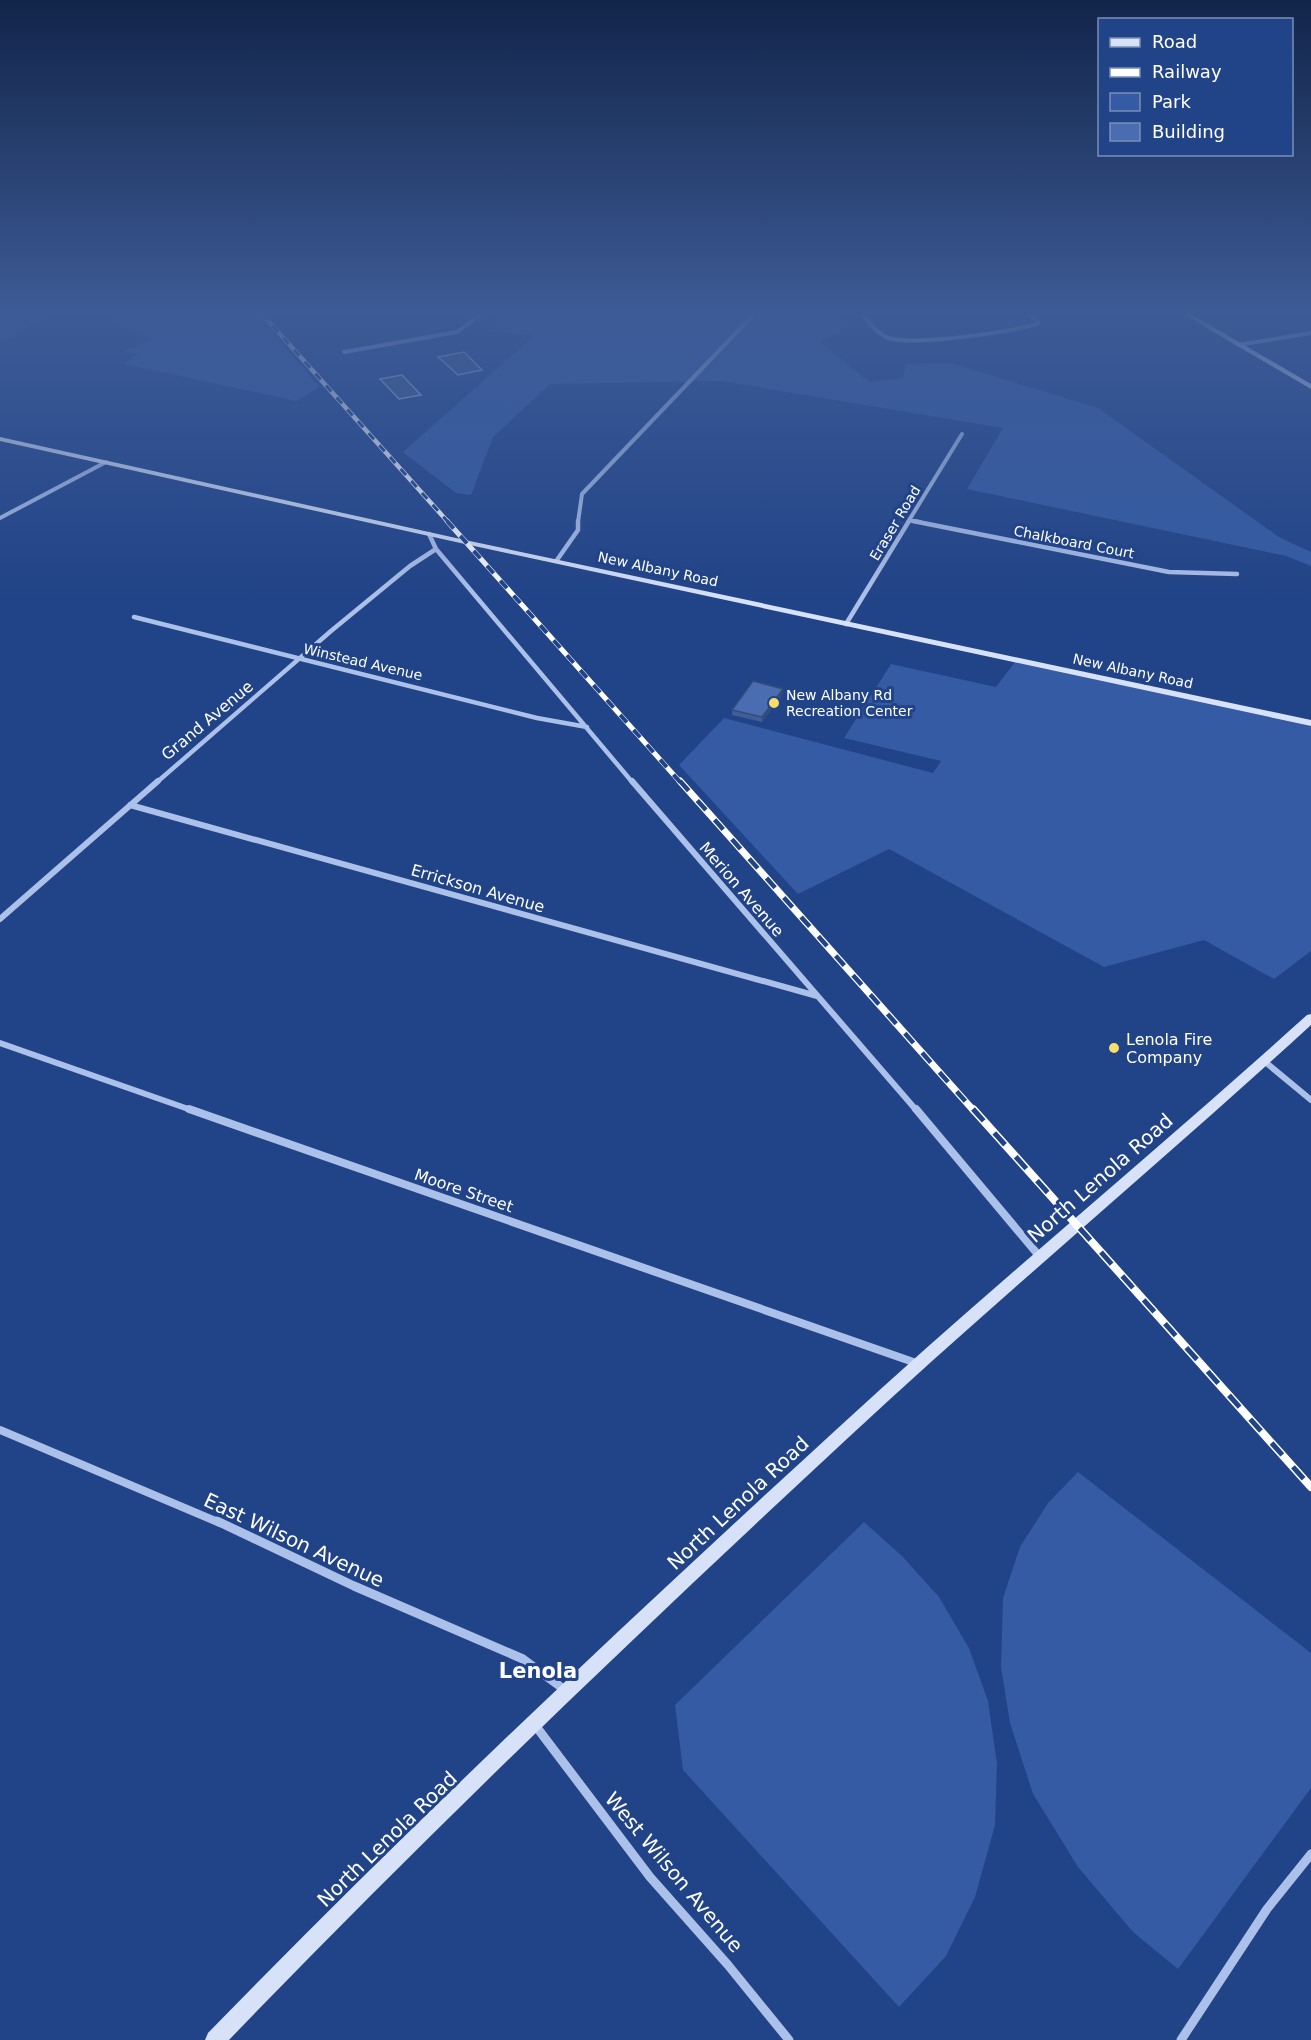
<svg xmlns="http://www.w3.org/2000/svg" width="1311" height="2040" viewBox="0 0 1311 2040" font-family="'DejaVu Sans',sans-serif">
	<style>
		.green { fill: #355ba4 }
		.water { fill: #41598b; stroke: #a0bbeb; stroke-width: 1.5 }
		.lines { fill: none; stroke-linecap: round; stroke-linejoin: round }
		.street-far4 { stroke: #acc1ea; stroke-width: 4 }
		.street-far3 { stroke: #acc1ea; stroke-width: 4.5 }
		.street-far2 { stroke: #acc1ea; stroke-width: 6 }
		.street-far1 { stroke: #acc1ea; stroke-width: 8 }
		.street { stroke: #acc1ea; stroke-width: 9 }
		.secondary { fill: #d7e2f8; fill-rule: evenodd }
		.rail-far3-casing { stroke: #fff; stroke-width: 4.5 }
		.rail-far2-casing { stroke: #fff; stroke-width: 5 }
		.rail-far1-casing { stroke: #fff; stroke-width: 7 }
		.rail-casing { stroke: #fff; stroke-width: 8 }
		.rail-far3 { stroke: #214387; stroke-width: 3; stroke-dasharray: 8; stroke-linecap: butt }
		.rail-far2 { stroke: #214387; stroke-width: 4; stroke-dasharray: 10; stroke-linecap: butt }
		.rail-far1 { stroke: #214387; stroke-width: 4.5; stroke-dasharray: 13; stroke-linecap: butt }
		.rail { stroke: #214387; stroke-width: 5; stroke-dasharray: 16; stroke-linecap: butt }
		.wall { fill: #405d97 }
		.shaded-wall { fill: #344c7b }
		.building { fill: #4a6cb0; stroke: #344c7b; stroke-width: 1.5 }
		.poi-dot { fill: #f6de6d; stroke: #214387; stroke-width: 2 }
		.labels { text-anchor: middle; stroke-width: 6; stroke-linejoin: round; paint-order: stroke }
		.far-street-label { font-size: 14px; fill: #fff; stroke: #214387 }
		.far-poi-label { font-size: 14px; fill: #fff; stroke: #214387; text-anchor: start }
		.street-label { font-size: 16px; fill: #fff; stroke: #214387 }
		.poi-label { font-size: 16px; fill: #fff; stroke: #214387; text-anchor: start }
		.near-street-label { font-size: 20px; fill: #fff; stroke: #214387 }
		.near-neighbourhood-label { font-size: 21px; font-weight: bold; fill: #fff; stroke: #214387 }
	</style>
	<rect width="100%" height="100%" fill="#214387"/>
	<path class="green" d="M0 314H56L0 343Z
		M122 314H265L267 325 319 387 297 401 124 364 138 354 123 351 155 339 107 322Z
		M502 314H834L850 325 820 342 869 382 903 378 906 364 951 363 1098 408 1279 537 1311 552V566L1286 556 967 489 1003 428 722 381 550 384 493 437 471 495 456 493 403 452 535 335 487 331Z
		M1015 662 1311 726V951L1274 979 1204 940 1104 967 889 849 798 894 679 765 724 718 933 773 941 761 844 738 891 664 996 687Z
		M1078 1472 1311 1653V1788L1178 1969 1133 1932 1078 1867 1033 1794 1010 1723 1001 1667 1003 1598 1020 1547 1048 1503Z
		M864 1522 902 1556 939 1597 969 1648 988 1701 997 1764 995 1825 975 1897 946 1956 899 2007 683 1770 675 1705Z"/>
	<path class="water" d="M464 352 482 370 458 375 438 357Z
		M402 375 421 395 399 399 380 379Z"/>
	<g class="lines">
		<path class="street-far4" d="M861 314C869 322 878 335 889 338 916 346 1008 332 1037 324L1038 322 1028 314
			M1238 345 1311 333
			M344 352 457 332 482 314
			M0 518 106 462
			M909 520 920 522
			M578 522 582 494 754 314
			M908 522 962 434"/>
		<path class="street-far3" d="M913 521 1169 572 1237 574
			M429 534 436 549 633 783
			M557 560 578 530V521
			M134 617 537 718 587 727
			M846 624 909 521
			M156 783 331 631 410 566 436 549"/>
		<path class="street-far2" d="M632 781 917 1111
			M130 805 817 996
			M0 919 158 781
			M0 1043 194 1111
			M1264 1061 1311 1100"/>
		<path class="street-far1" d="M189 1109 919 1364
			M916 1109 1040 1257
			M0 1430 220 1523"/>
		<path class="street" d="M217 1521 354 1586 523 1659 565 1690
			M535 1725 650 1877 728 1965 789 2040
			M1181 2040 1267 1909 1311 1854"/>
		<path class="secondary" d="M1183 314H1191L1311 384V389Z
			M0 437 465 540 1311 720V726L465 544 0 441Z
			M1311 1014V1025C1159 1164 1000 1297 849 1437 638 1633 429 1832 229 2040H205L208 2033C411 1824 623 1625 838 1428 991 1287 1152 1155 1307 1015Z"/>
		<g class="rail-far3-casing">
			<path id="rail-far3" d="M262 314 448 522"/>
		</g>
		<g class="rail-far2-casing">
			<path id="rail-far2" d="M447 521 681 783"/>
		</g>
		<g class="rail-far1-casing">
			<path id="rail-far1" d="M680 781 974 1111"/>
		</g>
		<g class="rail-casing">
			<path id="rail" d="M973 1109 1311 1487"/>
		</g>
		<use href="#rail-far3" class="rail-far3"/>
		<use href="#rail-far2" class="rail-far2"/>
		<use href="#rail-far1" class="rail-far1"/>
		<use href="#rail" class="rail"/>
	</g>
	<path class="wall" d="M782 695 762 722 732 715V710Z"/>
	<path class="shaded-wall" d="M783 689 782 695 762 722V717Z"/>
	<path class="building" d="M753 681 783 689 762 717 732 710Z"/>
	<linearGradient id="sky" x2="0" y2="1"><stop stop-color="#12254a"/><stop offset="0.52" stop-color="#3d5b96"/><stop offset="1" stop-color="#3d5b96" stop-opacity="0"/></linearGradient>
	<rect width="1311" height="600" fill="url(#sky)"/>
	<g class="poi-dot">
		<circle cx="774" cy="703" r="6"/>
		<circle cx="1114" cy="1048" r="6"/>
	</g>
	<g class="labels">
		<g class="far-street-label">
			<text transform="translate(895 523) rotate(-59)" y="5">Eraser Road</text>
			<text transform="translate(1074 542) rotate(11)" y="5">Chalkboard Court</text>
			<text transform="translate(658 569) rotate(12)" y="5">New Albany Road</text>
			<text transform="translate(363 662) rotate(13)" y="5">Winstead Avenue</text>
			<text transform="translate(1133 671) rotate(12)" y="5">New Albany Road</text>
		</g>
		<g class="far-poi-label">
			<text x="786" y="700">New Albany Rd<tspan x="786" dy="16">Recreation Center</tspan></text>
		</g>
		<g class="street-label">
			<text transform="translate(207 720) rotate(-40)" y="6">Grand Avenue</text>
			<text transform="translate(478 888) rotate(16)" y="6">Errickson Avenue</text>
			<text transform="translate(742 889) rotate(49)" y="6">Merion Avenue</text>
			<text transform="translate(464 1190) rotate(19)" y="6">Moore Street</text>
		</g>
		<g class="poi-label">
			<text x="1126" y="1045">Lenola Fire<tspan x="1126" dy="18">Company</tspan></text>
		</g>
		<g class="near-street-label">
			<text transform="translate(1100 1178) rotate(-41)" y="7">North Lenola Road</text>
			<text transform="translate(738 1503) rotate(-43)" y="7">North Lenola Road</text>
			<text transform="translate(294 1540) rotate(25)" y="7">East Wilson Avenue</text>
			<text transform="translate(387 1839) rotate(-44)" y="7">North Lenola Road</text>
			<text transform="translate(674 1872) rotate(50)" y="7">West Wilson Avenue</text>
		</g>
		<g class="near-neighbourhood-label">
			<text x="538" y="1678">Lenola</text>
		</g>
	</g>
	<rect x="1098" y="18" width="195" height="138" fill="#214387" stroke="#7a8eb7" stroke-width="1.5"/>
	<rect x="1110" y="38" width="30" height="9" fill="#d7e2f8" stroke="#7a8eb7" stroke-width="1.5"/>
	<text x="1152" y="48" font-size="18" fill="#ffffff">Road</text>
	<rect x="1110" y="68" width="30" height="9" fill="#ffffff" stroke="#7a8eb7" stroke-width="1.5"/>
	<text x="1152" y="78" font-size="18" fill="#ffffff">Railway</text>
	<rect x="1110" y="93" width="30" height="18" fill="#355ba4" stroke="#7a8eb7" stroke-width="1.5"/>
	<text x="1152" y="108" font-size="18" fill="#ffffff">Park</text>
	<rect x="1110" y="123" width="30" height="18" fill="#4a6cb0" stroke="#7a8eb7" stroke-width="1.5"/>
	<text x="1152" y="138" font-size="18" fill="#ffffff">Building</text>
</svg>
